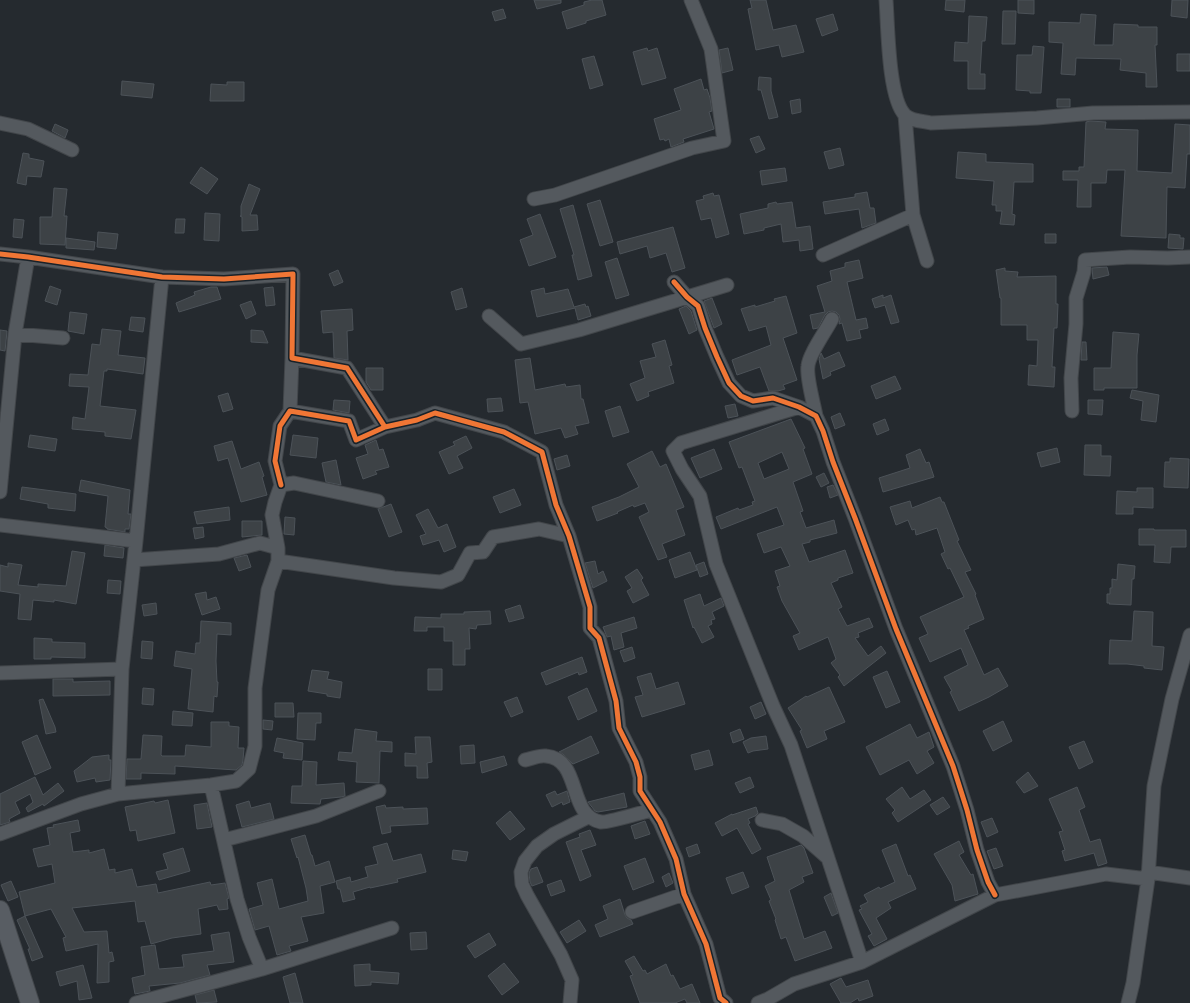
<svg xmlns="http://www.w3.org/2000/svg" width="1190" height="1003" viewBox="0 0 1190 1003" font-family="'DM Sans',sans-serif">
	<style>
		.building { fill: #3d4246; stroke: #4c5258; fill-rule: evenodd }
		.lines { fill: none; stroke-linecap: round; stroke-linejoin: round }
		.street-casing { stroke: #42464a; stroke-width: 15 }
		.secondary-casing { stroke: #42464a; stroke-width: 20 }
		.street { stroke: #54595e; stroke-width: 13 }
		.secondary { stroke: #585d63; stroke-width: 18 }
		.cycleway-casing { stroke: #192229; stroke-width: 8 }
		.cycleway { stroke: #f07635; stroke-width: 5 }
	</style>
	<rect width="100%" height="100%" fill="#252a2f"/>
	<path class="building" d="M534 0H561V3L537 9Z
		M592 0H602L606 15 586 21V23L567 29 562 12 584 5V2Z
		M750 0H766L773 30 796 25 804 52 782 57 779 45 756 50 748 9 752 8Z
		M946 0H965L964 12 945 10Z
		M1018 0H1034V14L1018 13Z
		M1172 0H1188L1187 18 1171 16Z
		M503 9 506 18 495 21 492 12Z
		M1003 11H1016L1015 44H1002Z
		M833 14 838 30 822 36 816 19Z
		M1081 14 1096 15 1094 45H1113L1114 24 1138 25V27H1157V45H1155L1157 87H1146V73L1120 70 1121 59 1076 58 1075 75 1061 74 1063 43 1049 42V22L1080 23Z
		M969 16 987 17 985 41H982L980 74H985V89H968V61H954L955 42 968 43Z
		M1033 46 1044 47 1041 93H1030V91L1016 90 1017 55H1032Z
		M647 48 648 51 657 48 666 78 642 85 633 52Z
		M728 48 733 70 722 73 719 50Z
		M1177 54H1190V71H1177Z
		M594 56 603 85 590 89 582 59Z
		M759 77 771 78V91L778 117 769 119 761 90H758Z
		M701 79 704 90 707 89 710 98 712 111 709 112 714 129 683 139 684 142 671 147 669 139 665 141 664 139 660 140 654 119 681 110 674 89Z
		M122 81 154 84 152 98 121 95Z
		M227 82H244V101H210L211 84 227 85Z
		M800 99 801 112 792 114 790 101Z
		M1057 99H1070V107H1057Z
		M1090 121 1106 122 1105 129 1138 130 1137 171 1172 173 1175 124 1190 125V154H1187L1185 188 1167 187 1166 238 1121 236 1125 170H1107L1106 183H1091V207H1077L1078 180H1063V171H1079V167H1084L1086 122Z
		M55 124 68 130 65 138 52 131Z
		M759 136 765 149 756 153 750 139Z
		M840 148 844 165 829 169 824 152Z
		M958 152 986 154V162L1033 164V182H1014L1012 214 1015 215 1014 225 1000 224 1002 211H996V205H992L994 181 956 178Z
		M23 153 29 154V158L44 161 41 177 27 176 26 185 17 183Z
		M201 167 218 179 207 194 190 183Z
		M785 168 787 181 762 185 760 171Z
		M249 184 260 189 250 215H257L258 230 242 231V217L240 216H241V206Z
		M54 188 67 189 64 216H67L65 245 40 244V217H52Z
		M867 192 870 208H874L876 223 862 228 859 209 825 214 823 202 855 197V194Z
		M713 193 714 196 719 195 729 234 716 238 711 218 701 220 696 201 704 199 703 196Z
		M600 200 613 242 600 246 587 204Z
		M776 202 777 204 792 202 796 228 810 226 813 249 800 251 799 240 783 242 781 224 764 228V230L744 234 740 214 768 208V204Z
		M573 205 592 276 578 280 572 255H574L560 209Z
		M205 213 220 214 219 241 204 240Z
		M540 214 556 257 529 266 520 240 533 235 527 219Z
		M14 219 24 220 22 238 13 237Z
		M176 219H185L184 233H175Z
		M673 227 685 268 672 272 666 253 650 258 647 246 620 254 617 242Z
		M98 232 118 234 116 249 97 247Z
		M1045 234H1056V243H1045Z
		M1169 234 1180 235V238H1184L1183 249 1168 248Z
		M66 238 95 242 94 250 66 248Z
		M617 258 629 295 616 299 605 262Z
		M859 260 863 278 847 282 856 320 866 318 868 328 859 330 861 338 847 341 842 323 839 324 840 319 839 315 836 312 832 311 828 312 825 315 818 328 813 329 810 315 825 312 817 286 832 281 830 271 845 267V263Z
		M1107 267 1109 275 1093 279 1092 268Z
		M1005 268V271L1018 272 1017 277 1056 276V304H1058L1057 328H1054L1052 367H1055L1054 387 1028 385 1029 365 1037 366 1038 340H1027V325H1001V298H1000L996 270Z
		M338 270 343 282 334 286 329 274Z
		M50 286 61 290 57 305 45 301Z
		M211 287H217L221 299 179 312 176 303 195 295 194 292Z
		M273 287 275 305 266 306 264 288Z
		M462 288 467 307 456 310 451 292Z
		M544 288 545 294 568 289 574 307 585 304 586 307 588 306 591 316 578 320 575 308 537 317 531 291Z
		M883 295V298L891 295 899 322 891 324 885 305 875 308 872 299Z
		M786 296 797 333 783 338 797 380 783 385 785 389 778 391H769L760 367 737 375 732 360 771 345 766 326 749 331 741 309 755 305V307L775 301 774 299Z
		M712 298 722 324 714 328 704 301Z
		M251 301 256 314 246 319 240 305Z
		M686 306 691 311 697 330 689 334 679 309Z
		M352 309 353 330 347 331 348 360 334 358 333 332 323 333 321 311Z
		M70 312 87 314 84 334 68 331Z
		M131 317 145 318 143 332 129 330Z
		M102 329 121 331 118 355 145 358 143 374 107 369V371H104L100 406 136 410 131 439 105 436V432L72 429 73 417 85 419 89 387 69 386 70 374 88 375 92 344 100 345Z
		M0 330 7 331 5 351 0 350Z
		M251 330 263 331 268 343 251 342Z
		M1113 332 1139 334 1137 355V388H1104V390H1094V368H1111Z
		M665 340 672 365 669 366 674 383 648 392 649 396 637 401 630 384 645 378 640 361 656 357 652 344Z
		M1082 342H1086L1087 360H1081Z
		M839 352 845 366 830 372 831 375 823 379 819 359 821 353 824 359Z
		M530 358 535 390 565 384 566 387 580 385 581 399H583L589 423 575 426 578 434 565 438 561 428 535 434 528 402 520 403 515 360Z
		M366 368H383V390H371L366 382Z
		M895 376 901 389 876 399 871 386Z
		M1132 390 1159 395 1156 422 1141 420 1143 401 1130 398Z
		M228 393 233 409 223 412 218 396Z
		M501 398 503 411 488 412 487 399Z
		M334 400 350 401 349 413 333 410Z
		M1088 400H1103L1102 415 1088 414Z
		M735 404 738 416 728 418 725 406Z
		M620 406 629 432 613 437 605 411Z
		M840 413 845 425 835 429 831 417Z
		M791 419 805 448 803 449 812 474 793 482 803 511 800 512 806 528 834 520 837 533 810 540V542L802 544 809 562 845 550 853 573 838 578V580L831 583 842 607 838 609 847 626 869 618 873 627 858 633 859 637 855 638 868 656 881 646 886 653 844 686 838 677 840 675 831 663 836 659 828 637 799 650 793 636 800 633 782 601 777 587 780 586 775 571 790 566 781 547 764 553 757 534 784 525 777 507 721 529 716 517 738 508 739 510 753 505 752 502 755 501 742 467 739 468 729 442ZM782 452 789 469 764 479 758 463Z
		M885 419 889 430 877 435 873 424Z
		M30 435 57 439 55 451 28 447Z
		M293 435 318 438 316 458 290 455Z
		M466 436 472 448 457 456 463 468 449 474 439 452 455 445 453 442Z
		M376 440 379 450 383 449 389 467 375 471 377 474 363 479 356 458 368 454 365 445Z
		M232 441 241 469 259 462 264 476 262 477 267 495 241 502 228 458 218 461 214 446Z
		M1085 445H1101V456H1111L1110 476 1084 475Z
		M1057 448 1060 462 1041 467 1037 453Z
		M714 449 722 469 700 478 691 458Z
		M920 449 926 463 929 462 934 477 883 492 879 478 910 468 906 455Z
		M652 451 660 467 666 464 684 507 676 510 685 535 662 544 667 557 658 560 639 517 649 512 645 503 634 507 633 505 617 512 618 513 597 521 592 507 619 497 639 487 627 464Z
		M567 455 570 466 557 470 554 459Z
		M1170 458 1189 459 1188 488 1164 487 1165 462H1170Z
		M336 460 341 485 326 482 322 463Z
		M824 473 829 483 821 487 816 477Z
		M81 480 130 490 128 514H131L129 529H125V532L107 529V528L105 527 108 496 79 491Z
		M833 485 838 495 830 498 827 487Z
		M22 487 76 494 75 511 48 508V504L20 499Z
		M1137 488H1153V508L1133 507V514H1116L1117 491 1137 492Z
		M514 489 521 505 500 513 493 497Z
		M940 497 942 502H944L959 540 957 541 971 570 965 572 976 594 975 595 984 619 968 626 969 628 964 630 984 675 998 668 1008 686 989 697 959 711 950 692 952 691 944 677 968 665 961 648 930 662 919 638 928 634 920 617 964 597 950 568 948 569 941 554 945 552 937 528 916 535 915 529 912 530 908 520 896 525 890 507 910 501 912 508Z
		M391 504 402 532 389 537 378 509Z
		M229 507 230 520 197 524 194 512Z
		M428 509 438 528 447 524 456 547 444 552 439 540 423 545 420 536 426 534 416 515Z
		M285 517 295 518 294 535 284 534Z
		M242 521H262V535L242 537Z
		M203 527 204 537 195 539 193 528Z
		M1139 529H1154V530H1186V547H1171L1170 563 1154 562 1155 545H1139Z
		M105 545 124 548 123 558 104 556Z
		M72 551 85 553 76 604 54 600V602L33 600 31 620 18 619 20 594 0 591V565L8 567V563L22 565 18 585 38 587V584L66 586Z
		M690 552 697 570 675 578 669 560Z
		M247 555 251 567 239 571 234 558Z
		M595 561 598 574 603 571 607 581 593 588 585 563Z
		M704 562 708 574 700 577 696 565Z
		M1118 564 1135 566 1134 579H1132L1131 605 1109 604 1110 603H1107V594H1110V588H1112V579L1117 580Z
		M637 569 643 578 641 580 649 595 633 603 627 591 632 588 625 577Z
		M108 580 121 581 120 594 107 593Z
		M206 592 207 600 216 597 220 609 202 615 195 594Z
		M700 594 704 606 721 598 724 606 712 612 715 619 711 620 712 624 708 626 714 637 702 643 694 627 693 628 684 600Z
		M156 603 157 614 144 616 142 605Z
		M520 605 524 618 509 622 505 610Z
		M490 611 491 624 477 625 476 629 469 628 470 649H465V665H453V641H444V627H427V631H414L415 617 441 618V614H464V612Z
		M1134 611 1153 612 1152 646 1164 647 1162 670 1144 668V666L1127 664H1109L1110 640 1132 641Z
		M634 617 637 628 621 633 624 647 614 650 611 636 607 637 603 627Z
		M201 621 231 623V635L217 634 216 661 217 682H218L217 697 214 696 213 712 188 709 192 669 174 666 176 651 195 654 196 643H200Z
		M34 638 52 639V642L85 643V658L51 657V659H34Z
		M142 641 153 642 152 659 141 658Z
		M632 647 635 658 624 662 620 651Z
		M582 657 587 672 579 675 578 672 546 685 541 673Z
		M428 669H442V690H428Z
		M312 670 329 672 327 679 342 682 340 698 327 696V694L308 691Z
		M887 671 900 702 886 708 873 677Z
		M651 673 656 689 678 682 685 704 642 717 635 697 643 695 637 677Z
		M53 679H73V682L110 681V695L53 696Z
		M829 687 845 722 824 731 827 739 807 748 800 731 802 730 788 708 806 696 807 697Z
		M143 688 154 689 153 705 142 704Z
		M587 688 597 711 578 720 568 697Z
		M517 697 523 712 511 717 504 702Z
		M43 699 55 727 56 732 46 734 39 700Z
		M761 702 766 714 755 719 750 707Z
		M275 703H293L294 717H275Z
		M173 711 193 713 192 726 172 725Z
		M298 713H321V723H316L315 740 297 739Z
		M263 720 273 721 272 730 263 729Z
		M1003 721 1012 741 993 751 983 731Z
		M211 722H229V726L239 727 238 748H244L243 760 242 765 236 770 175 766V774L141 773V779H126L127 759H141L143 735 162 736 161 755 162 756H185L186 745 211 747Z
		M910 724 917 738 929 732 934 747 927 751 934 763 917 774 909 760 880 775 866 747Z
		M355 729 377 732 376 741 392 742V752L380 751 379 783 356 782 357 762 338 760 339 752 352 753Z
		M740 729 744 739 733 743 730 733Z
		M37 735 51 768 35 775 22 742Z
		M591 736 599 753 573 764 563 754 559 752Z
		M766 736 768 749 753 751 748 753 743 742 751 738Z
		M415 737H430L432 762 427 763 428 778H417V766H405V753L416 754Z
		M277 738 303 743 302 760 283 758 284 753 274 751Z
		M1084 741 1093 762 1079 769 1069 747Z
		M474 745 475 763 461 764 460 746Z
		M709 750 713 765 695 770 691 755Z
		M109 755V760H111L110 780 96 782 95 778 77 782 74 771 92 757Z
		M504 756 507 765 482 773 480 762Z
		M303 761 317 762 316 785 344 783 345 796 341 797 321 799 320 804 291 803 292 786H302Z
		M1028 772 1038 786 1024 793 1016 782Z
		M35 777 43 795 58 783 64 791 44 806 43 804 28 812 26 808 33 802 30 794 15 802 20 813 9 819 10 822 0 825V794Z
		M750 777 754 787 740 793 735 783Z
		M902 787 910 799 924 790 931 800 898 822 892 813 895 810 886 799Z
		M1077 787 1085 807 1079 810 1090 842 1100 839 1107 863 1098 866 1094 853 1065 861 1062 851 1065 850 1059 832 1063 831 1049 799Z
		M555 791 557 795 567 791 570 802 563 805 562 802 552 807 546 795Z
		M624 793 627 807 598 812 595 811 588 802Z
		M943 797 950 807 937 815 930 805Z
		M168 800 175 833 138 841 136 830 130 831 125 807 154 801 155 803Z
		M249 801 251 808 270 803 274 819 242 827 236 805Z
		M207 803 212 827 197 829 194 805Z
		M385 805 386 808 403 807V809L427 808 428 824 390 826 391 832 382 834 376 807Z
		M756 807 758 813 755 816 748 819 750 823 748 824 761 849 752 854 737 828 722 836 715 823 732 814V815Z
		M510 811 525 829 510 840 496 823Z
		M992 818 998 832 987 837 981 822Z
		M78 820 80 831 70 833 73 852 89 850V853L104 849 109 870 115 869V873L132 869 137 887 156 884 158 893 210 882 211 885 225 883 229 898 227 899 228 909 219 910 217 905 198 909 201 934 172 938 151 944 145 921 138 922 135 901 72 908 84 932 107 931 109 953 112 952 114 961 109 962V982L97 983 98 944 66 951 63 938 66 937 51 909 25 916 19 892 55 883 52 864 38 867 33 849 50 845 47 828 54 827 53 825Z
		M645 821 650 834 635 839 631 826Z
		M590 830 596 845 581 850 591 876 580 881 566 842 580 837 579 834Z
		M305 835 311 855H312L315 866 329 861 335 882 320 886 324 913 301 917 308 941 289 946 291 951 277 955 269 926 255 930 249 909 263 905 257 883 272 879 279 909 308 901 306 888 298 857 297 858 291 839Z
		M959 841 964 852 959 855 971 875 973 874 978 894 955 901 952 885 934 854Z
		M387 843 393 861 421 854 426 872 397 879 398 882 370 888V887L353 892 355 899 343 902 340 889H338L336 881 350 877 351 882 368 877 365 867 378 864 373 847Z
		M697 844 700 853 689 857 686 848Z
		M896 844 908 876 910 875 916 889 888 902 891 908 876 918 887 939 874 946 868 936 872 934 859 910 862 909 860 906 868 902 864 895 879 887 880 889 895 882 882 850Z
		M801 845 804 848 813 873 802 877 804 882 789 890 804 939 825 931 832 948 795 961 786 937 781 939 775 920 776 919 769 901 771 900 765 886 775 881 767 857Z
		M183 848 190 871 159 880 156 872 168 869 163 854Z
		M996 848 1003 866 994 869 987 851Z
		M453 850 468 852 466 861 452 859Z
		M645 858 654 882 633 890 624 866Z
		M537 867 543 882 532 886 530 882 529 873 531 869Z
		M743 872 749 887 732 894 726 878Z
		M669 873 673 883 666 887 662 877Z
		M561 880 565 891 551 896 547 885Z
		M11 881 18 897 8 901 1 885Z
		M831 893 838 913 832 916 824 897Z
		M620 899 625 915 627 918 631 920 633 924 600 937 595 925 608 919 603 906Z
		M25 916 43 957 32 961 28 949H30L17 920Z
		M579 920 586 931 567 943 560 932Z
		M229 932 234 962 207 965 210 975 180 983 149 986 150 991 135 994 132 978 145 975 141 947 155 945 159 969 184 967 182 955 214 951 211 935Z
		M426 932 427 949 411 950 410 933Z
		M489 933 496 945 475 958 467 946Z
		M634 956 643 971 645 970 647 974 666 964 671 976 673 975 680 989 692 984 700 1003H687L685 999 675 1003H640L630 976 633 975 625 961Z
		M504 963 519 982 502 995 488 976Z
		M370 964V971L399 973 398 984 371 982V985L355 986 354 965Z
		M83 965 92 998 79 1000 77 981 60 986 56 972Z
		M295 973 303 1003H290L283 977Z
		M841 978 846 987 868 980 873 996 859 1001 858 998 850 1003H841L830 984Z
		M214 990 217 1002 197 1003 195 995Z"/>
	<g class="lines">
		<g class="street-casing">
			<path id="street" d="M886 0C888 25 888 98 905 115 911 121 923 121 931 123L1037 118 1093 113 1190 112
				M905 115 913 215 927 261
				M0 123 28 129 72 150
				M534 199 555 195 692 148 724 141 711 49 691 0
				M0 254 28 257 162 277 224 279 293 274 292 358 347 368 385 427 356 440 349 421 290 411 280 426 275 461 281 485
				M823 255 913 215
				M674 282 687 297 698 306 705 328 717 357 729 383 741 396 753 401 773 398 799 407 816 416 823 431 833 462 855 518 896 629 953 766 967 810 977 850 988 882 995 895
				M489 316 521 344 579 330 727 285
				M15 334 28 257
				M799 407 681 443 673 451 682 469 700 496 716 564 773 706 791 745 862 962
				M290 411 292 358
				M1072 411 1071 378 1076 324V298L1084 272 1085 260 1130 257 1168 258 1190 257
				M816 416C814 404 806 377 808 366 809 354 826 331 832 319
				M385 427 417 420 435 413 504 432 542 452 556 505 569 536 590 607V628L599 638 616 701 619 728 636 762 640 777V791L660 822 676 859 684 894 706 944 720 998 726 1003
				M0 492 15 334 63 338
				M0 525 136 541
				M134 560 219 554 260 543 278 548
				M278 561 394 578 441 582 458 575 470 553 483 552 493 537 539 529 569 536
				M0 673 122 669
				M525 760C531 759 539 755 546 756 582 759 567 816 601 822 608 823 643 812 652 810
				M211 785 237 899 249 937 262 969
				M118 794 122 669 136 541 162 277
				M762 820 782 824 803 836 828 858
				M0 834 81 804 118 794 211 785 236 781 249 769 255 746V688L268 590 278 561V548L272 515 275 502 281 485 294 483 378 501
				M224 840 316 816 379 791
				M1148 872 1190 878
				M632 912 684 894
				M136 1003 262 969 392 928
				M570 1003 572 980 561 955 527 895 522 884 521 872 525 861 537 846 554 834 588 817
				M758 1003 768 999 794 984 862 962 995 895 1106 874 1148 879
				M1128 1003 1133 983 1148 879 1154 786 1172 699 1190 635"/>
		</g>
		<g class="secondary-casing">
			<path id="secondary" d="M0 910 30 1003"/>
		</g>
		<use href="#street" class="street"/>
		<use href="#secondary" class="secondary"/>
		<g class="cycleway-casing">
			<path id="cycleway" d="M0 254 28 257 162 277 224 279 293 274 292 358 347 368 385 427 356 440 349 421 290 411 280 426 275 461 281 485
				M674 282 687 297 698 306 705 328 717 357 729 383 741 396 753 401 773 398 799 407 816 416 823 431 833 462 855 518 896 629 953 766 967 810 977 850 988 882 995 895
				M385 427 417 420 435 413 504 432 542 452 556 505 569 536 590 607V628L599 638 616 701 619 728 636 762 640 777V791L660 822 676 859 684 894 706 944 720 998 726 1003"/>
		</g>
		<use href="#cycleway" class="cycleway"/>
	</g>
</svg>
